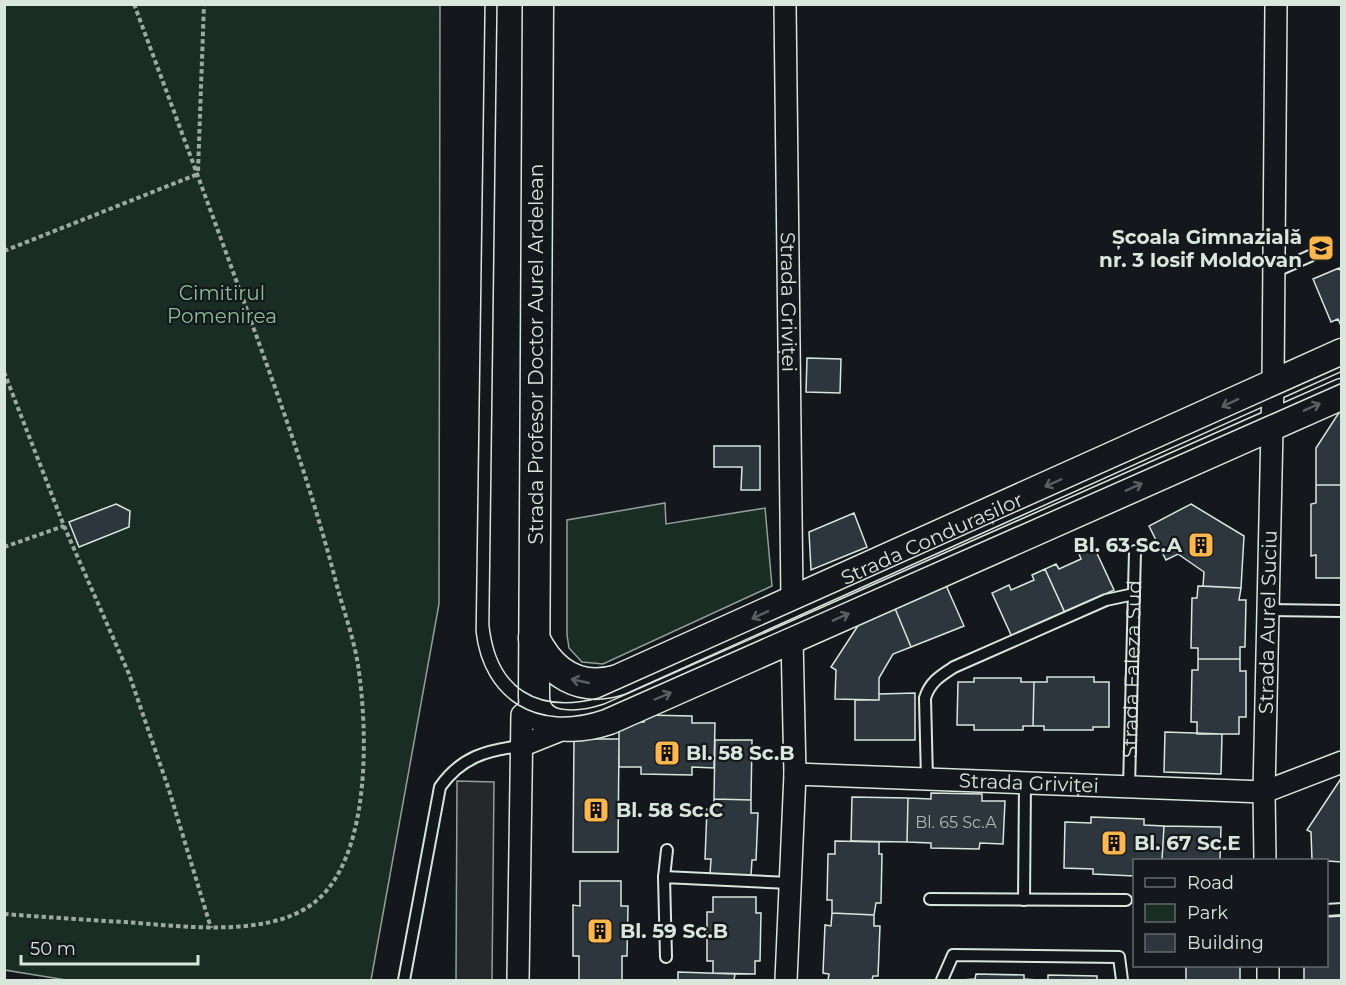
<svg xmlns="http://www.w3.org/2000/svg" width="1346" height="985" viewBox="0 0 1346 985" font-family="Montserrat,sans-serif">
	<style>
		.green { fill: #1a2d24; stroke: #939e99; stroke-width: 1.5 }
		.parking { fill: #24282b; stroke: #939e99; stroke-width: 1.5 }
		.building { fill: #2c363c; stroke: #d8e6dc; stroke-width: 1.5 }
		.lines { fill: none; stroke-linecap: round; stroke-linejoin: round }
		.service-casing { stroke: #d8e6dc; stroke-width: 14 }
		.minor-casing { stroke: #d8e6dc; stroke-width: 24 }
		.secondary-casing { stroke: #d8e6dc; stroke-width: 33 }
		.path { stroke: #9da8a2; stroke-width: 4; stroke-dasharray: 4.5 3; stroke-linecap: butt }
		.service { stroke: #14181c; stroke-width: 10 }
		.minor { stroke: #14181c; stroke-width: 21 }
		.secondary { stroke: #14181c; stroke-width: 30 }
		.tram { stroke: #d8e6dc; stroke-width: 1.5 }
		.oneway { stroke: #59605f }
		.labels { text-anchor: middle; stroke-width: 4.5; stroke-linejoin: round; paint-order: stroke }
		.number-label { font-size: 16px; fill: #adbab4 }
		.poi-label { font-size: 20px; font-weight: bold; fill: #d8e6dc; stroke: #14181c; text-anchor: start }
		.park-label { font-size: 20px; fill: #8ac095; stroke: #14181c }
		.street-label { font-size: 20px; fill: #d8e6dc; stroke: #14181c }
	</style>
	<rect width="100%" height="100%" fill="#14181c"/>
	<path class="green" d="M4 5H440L439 604 371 980H66L5 970Z
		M665 503 666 524 765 508 772 586 603 664 582 662 569 648 567 635V520Z"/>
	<path class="parking" d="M457 781 494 782 492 980H456Z"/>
	<path class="building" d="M1339 268 1342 273V328L1338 319 1331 322 1313 279Z
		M807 358 841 359 840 393 806 392Z
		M1342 408V485H1316V448Z
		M714 446H760V490H741L742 467H714Z
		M1316 485H1342V578H1316V555L1311 556V504L1316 503Z
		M116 504 130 511 129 527 79 547 69 522Z
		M1191 504 1244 536 1241 588 1203 586 1204 572 1178 554 1166 560 1149 526Z
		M854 513 867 547 811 570 809 532Z
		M1094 547 1114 590 1065 613 1045 569 1056 564 1059 569 1081 559 1079 554Z
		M1045 569 1065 613 1012 637 992 593 1009 585 1011 590 1034 580 1032 575Z
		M945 583 964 626 911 647 894 606Z
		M1198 586 1241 588 1239 600H1246L1245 647H1240V659H1198V648H1191L1192 598H1197Z
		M894 606 911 647 893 654 879 678V700L835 699 836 670 831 667 867 612Z
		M1198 659H1240V671H1246V717H1239V734H1197V722H1191L1192 670H1198Z
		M1047 677H1094V682H1109V727H1093V730H1044V726H1033L1034 682H1047Z
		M974 678H1021V682H1034L1033 726H1023V730H974V725H957L958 682H974Z
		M915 693V740H855V700H879V694Z
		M644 715 692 716V723H715L714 768 692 767V775L641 774V767H619V722H644Z
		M1165 732 1222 734 1221 774 1164 772Z
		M574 739H619L618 852H573Z
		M715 740H752L751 800 714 799Z
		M1342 777V862L1312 860 1311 832 1307 830Z
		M931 793 982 794V801H1005L1003 844 980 843 979 849 931 848V843L907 842 908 798 931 799Z
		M852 797 908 798 907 842 851 841Z
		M714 799 751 800V813H758L756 860H752L751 875 710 874 711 859H705L707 809H713Z
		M1091 817 1144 819V825L1164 826 1162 860H1134V876L1093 874V869L1064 868 1065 822 1091 823Z
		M1164 826 1221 827 1220 860H1162Z
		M835 841 879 842V854H882L881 903H876L874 915 832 913V900H827L828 854H835Z
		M580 881H621V906H628L627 956H622V980H579V956H573V905L580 906Z
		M713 897H756V913H761L760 961H755V974L713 973V961H707V912H713Z
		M832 913 874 915V926H880L878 976H873L872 980H828L829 974 823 973 825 925 831 926Z
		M1342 916V980H1304V966H1326V917Z
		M1186 966H1240V980H1186Z
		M678 972 735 974 734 980H678Z
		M976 974 1024 975V979L1037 980H962L975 979Z
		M1048 975 1097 976V980H1037H1048Z"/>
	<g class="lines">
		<g class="service-casing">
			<g id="service">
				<path d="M1274 272 1310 256"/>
				<path d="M1268 610 1342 611"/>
				<path d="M927 779 925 698C930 682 940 676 954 667L1106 600 1134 594"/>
				<path id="s1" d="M1129 787 1135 551"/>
				<path d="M664 877 667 850"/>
				<path d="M930 899 1126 900"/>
				<path d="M1024 900 1025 783"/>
				<path d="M1326 910 1342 909"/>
				<path d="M666 957 664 877 790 883"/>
				<path d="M404 980 440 787C461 757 487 750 521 746"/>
				<path d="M942 980 953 955 1119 957 1122 980"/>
			</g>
		</g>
		<g class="minor-casing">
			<g id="minor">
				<path id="s2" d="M785 4 792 600"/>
				<path d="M521 746 571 726"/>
				<path id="s3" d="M795 774 1264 792 1342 762"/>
				<path id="s4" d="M1265 860 1264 792 1273 383 1276 4"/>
				<path d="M1268 966V980"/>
				<path d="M518 980 522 715 534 704"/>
				<path d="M786 980 795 774 792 638"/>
			</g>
		</g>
		<g class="secondary-casing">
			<g id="secondary">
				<path d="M538 4 534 697C535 735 585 727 609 719L1342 394"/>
				<path id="s5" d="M534 638C551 673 579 692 618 680L1342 354"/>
			</g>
		</g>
		<path class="path" d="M198 171 204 4
			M4 251 198 174
			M4 372 64 526 129 674 169 790 211 928
			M4 547 64 526
			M4 914C45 917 85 920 125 922 179 926 265 938 311 905 372 862 368 731 358 665 354 639 344 612 337 586 318 512 294 440 268 368 224 246 179 125 134 4"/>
		<use href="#service" class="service"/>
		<use href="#minor" class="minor"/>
		<use href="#secondary" class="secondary"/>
		<path class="tram" d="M485 4 476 632C484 700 538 732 602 710L1342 383
			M497 4 489 625C496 689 537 714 599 698L1342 366"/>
	</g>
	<defs><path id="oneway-shaft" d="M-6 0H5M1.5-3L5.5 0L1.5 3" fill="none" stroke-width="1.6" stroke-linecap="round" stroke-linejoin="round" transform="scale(1.5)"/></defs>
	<g class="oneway">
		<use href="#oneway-shaft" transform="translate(1230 403) rotate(155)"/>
		<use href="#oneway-shaft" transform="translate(1312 407) rotate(-24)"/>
		<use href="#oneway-shaft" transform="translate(1053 483) rotate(156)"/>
		<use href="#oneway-shaft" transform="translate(1134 487) rotate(-24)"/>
		<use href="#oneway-shaft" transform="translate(760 615) rotate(155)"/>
		<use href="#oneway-shaft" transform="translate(841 617) rotate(-24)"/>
		<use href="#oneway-shaft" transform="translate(580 681) rotate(-167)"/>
		<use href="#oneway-shaft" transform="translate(663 696) rotate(-23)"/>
	</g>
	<defs>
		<g id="school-square" transform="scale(1.35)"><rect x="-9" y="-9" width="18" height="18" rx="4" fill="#ffb74d" stroke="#14181c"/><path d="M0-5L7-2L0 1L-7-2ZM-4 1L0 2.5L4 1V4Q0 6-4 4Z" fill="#111"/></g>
		<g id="building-square" transform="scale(1.35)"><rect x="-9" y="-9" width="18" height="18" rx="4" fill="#ffb74d" stroke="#14181c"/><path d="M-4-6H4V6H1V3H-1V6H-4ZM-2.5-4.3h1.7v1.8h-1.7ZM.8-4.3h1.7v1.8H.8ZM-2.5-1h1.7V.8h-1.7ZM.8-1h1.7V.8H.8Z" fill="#111"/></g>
	</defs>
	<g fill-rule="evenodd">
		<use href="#school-square" x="1321" y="248"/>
		<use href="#building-square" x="1201" y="545"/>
		<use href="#building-square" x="667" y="753"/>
		<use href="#building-square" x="596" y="810"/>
		<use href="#building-square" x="1114" y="843"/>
		<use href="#building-square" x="600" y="931"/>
	</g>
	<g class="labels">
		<g class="number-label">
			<text x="956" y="828">Bl. 65 Sc.A</text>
		</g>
		<g class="poi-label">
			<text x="1302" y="244" text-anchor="end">Școala Gimnazială<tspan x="1302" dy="23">nr. 3 Iosif Moldovan</tspan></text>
			<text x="1182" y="552" text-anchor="end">Bl. 63 Sc.A</text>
			<text x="686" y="760">Bl. 58 Sc.B</text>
			<text x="616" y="817">Bl. 58 Sc.C</text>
			<text x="1134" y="850">Bl. 67 Sc.E</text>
			<text x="620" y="938">Bl. 59 Sc.B</text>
		</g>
		<g class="park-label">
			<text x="222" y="300">Cimitirul<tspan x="222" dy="23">Pomenirea</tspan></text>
		</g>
		<g class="street-label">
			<text dy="7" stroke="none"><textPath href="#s2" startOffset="298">Strada Griviței</textPath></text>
			<text transform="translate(536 354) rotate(-90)" y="7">Strada Profesor Doctor Aurel Ardelean</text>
			<text dy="7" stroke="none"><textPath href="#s5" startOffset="448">Strada Condurașilor</textPath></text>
			<text dy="7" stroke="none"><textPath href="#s4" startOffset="238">Strada Aurel Suciu</textPath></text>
			<text dy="7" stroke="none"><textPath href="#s1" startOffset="118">Strada Faleza Sud</textPath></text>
			<text dy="7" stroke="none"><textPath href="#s3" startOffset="234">Strada Griviței</textPath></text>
		</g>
	</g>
	<rect width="1346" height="985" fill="none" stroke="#d8e6dc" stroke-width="12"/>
	<rect x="1133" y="859" width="195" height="108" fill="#14181c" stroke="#626a69" stroke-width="1.5"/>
	<rect x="1145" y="878" width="30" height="9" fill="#14181c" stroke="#626a69" stroke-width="1.5"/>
	<text x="1187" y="889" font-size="18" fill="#d8e6dc">Road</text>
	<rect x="1145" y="904" width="30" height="18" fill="#1a2d24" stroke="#626a69" stroke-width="1.5"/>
	<text x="1187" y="919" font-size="18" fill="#d8e6dc">Park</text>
	<rect x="1145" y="934" width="30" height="18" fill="#2c363c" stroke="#626a69" stroke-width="1.5"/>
	<text x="1187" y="949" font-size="18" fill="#d8e6dc">Building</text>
	<path d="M21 955v9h177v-9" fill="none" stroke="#d8e6dc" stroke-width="3"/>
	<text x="30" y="955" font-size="18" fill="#d8e6dc" stroke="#14181c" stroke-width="4.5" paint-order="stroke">50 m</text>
</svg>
